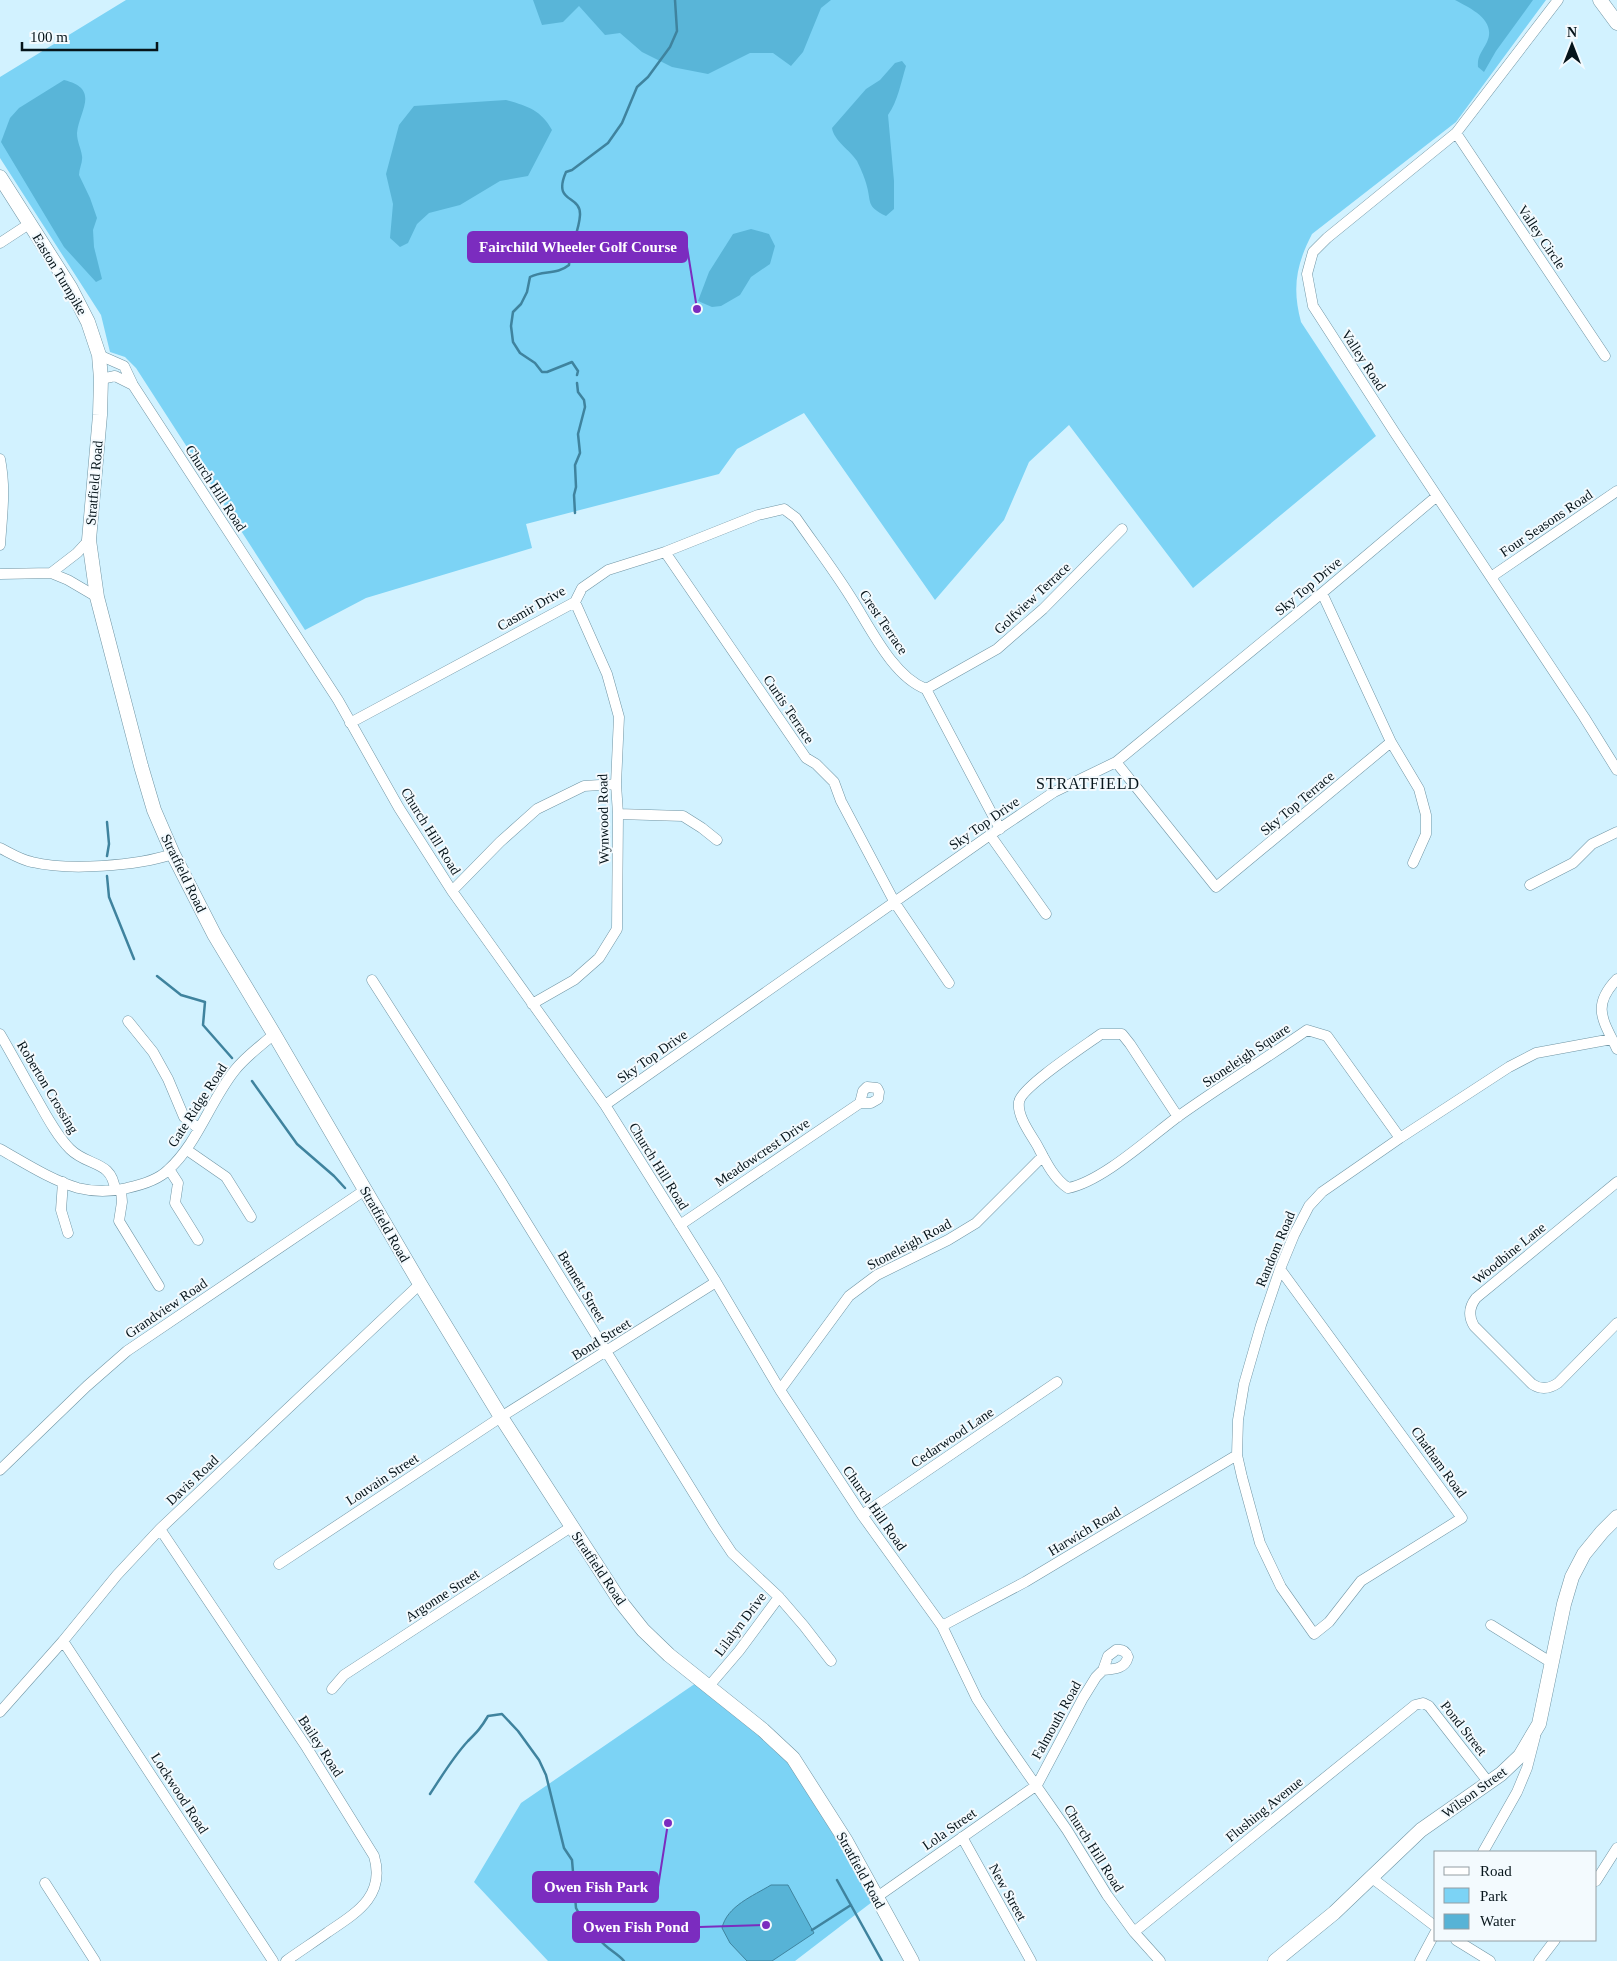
<svg xmlns="http://www.w3.org/2000/svg" width="1617" height="1961" viewBox="0 0 1617 1961" font-family="Georgia,serif">
	<style>
		.green { fill: #7cd3f5 }
		.forest { fill: #59b5d8 }
		.water { fill: #57b3d6; stroke: #3f839e }
		.lines { fill: none; stroke-linecap: round; stroke-linejoin: round }
		.stream { stroke: #3f839e; stroke-width: 2.5 }
		.minor-casing { stroke: #7095a4; stroke-width: 11 }
		.secondary-casing { stroke: #7095a4; stroke-width: 15 }
		.minor { stroke: #fff; stroke-width: 10 }
		.secondary { stroke: #fff; stroke-width: 14 }
		.labels { text-anchor: middle; stroke-width: 4; stroke-linejoin: round; paint-order: stroke }
		.street-label { font-size: 14px; fill: #06141a; stroke: #f3fafe }
		.quarter-label { font-size: 16px; letter-spacing: 1px; fill: #06141a; stroke: #f3fafe }
		.leader { fill: none; stroke: #7b2cbf; stroke-width: 2 }
		.callout-dot { fill: #7b2cbf; stroke: #f3fafe; stroke-width: 2 }
		.callout { fill: #7b2cbf; stroke: #7b2cbf; stroke-width: 2 }
		.callout-label { font-size: 15px; text-anchor: middle; font-weight: bold; fill: #fff }
	</style>
	<rect width="100%" height="100%" fill="#d2f2ff"/>
	<path class="green" d="M126 0H1546L1456 122 1312 234C1296 265 1292 288 1301 322L1376 436 1193 588 1069 425 1029 462 1004 520 935 600 804 413 737 449 719 474 526 524 532 548 366 598 305 630 136 368 125 357 110 352 101 315 0 158V77Z
		M696 1683 778 1750 794 1770 839 1844 872 1902 795 1961H548L474 1882 521 1803Z"/>
	<path class="forest" d="M533 0H831L821 8 803 52 791 66 773 53H750L708 74 672 67 642 52 620 33 605 35 579 6 563 22 542 25Z
		M1455 0H1533L1496 51 1484 72 1478 67C1477 56 1482 52 1487 42 1497 20 1470 8 1455 0Z
		M902 61 906 66C901 82 898 101 888 115L894 181V209L886 216C865 206 872 202 866 183 864 176 860 167 857 161 850 150 834 141 832 128L866 89 880 80 895 63Z
		M64 80C101 89 79 111 77 133 77 142 81 148 82 156 83 162 79 169 79 175L90 198 97 218 93 230 94 247 102 279 96 282 64 247 1 142 10 118 19 108Z
		M506 100C527 106 541 110 552 130L528 176 500 181 460 205 429 213 417 224 408 243 400 247 390 238 393 204 386 174 399 125 414 106Z
		M751 229 769 234 775 246 770 264 751 277 740 295 721 306 712 307 698 301 709 272 733 234Z"/>
	<path class="water" d="M771 1885H788L814 1933 772 1961H747L730 1943 722 1928C727 1906 753 1896 771 1885Z"/>
	<g class="lines">
		<path class="stream" d="M577 375 578 371 572 362 547 372H542L535 363 520 353 513 342 511 326 513 312 521 304 527 292 530 277C543 270 557 275 569 265 569 248 579 233 580 215 581 194 552 204 566 172L572 170 608 143 622 123 637 87 648 77 670 47 677 31 675 0
			M575 513 574 495 576 487 575 465 580 453 578 434 585 407 584 400 578 392 577 383
			M107 822 109 844 107 856
			M107 876 109 897 134 959
			M157 976 181 995 205 1002 203 1025 232 1058
			M252 1081 297 1144 334 1176 345 1188
			M430 1794C442 1776 453 1757 468 1741 477 1732 481 1728 488 1716L502 1714 518 1731 539 1760 546 1775 564 1848 572 1860 576 1908 587 1928 593 1935
			M837 1880 882 1961
			M812 1930 851 1905
			M600 1940C607 1949 617 1953 624 1961"/>
		<g class="minor-casing">
			<path id="minor" d="M1558 0 1456 133 1327 238 1313 252 1307 274 1313 306 1395 433 1584 717 1617 770
				M1456 133 1605 356
				M0 243 29 224
				M99 355 124 366 133 385 338 700 399 808 452 891 605 1105 716 1282 780 1390 862 1515 942 1626 977 1699 1000 1734 1067 1830 1107 1895 1134 1932 1160 1961
				M101 379 115 376 133 385
				M0 459C6 489 2 515 0 545
				M665 552 806 758 816 764 834 782 841 801 895 903 949 983
				M51 573 77 553 89 540
				M0 574 51 573 68 580 97 597
				M1491 577 1617 491
				M1322 593 1391 742 1419 789 1426 815V834L1413 863
				M926 689 997 649 1043 609 1122 529
				M350 723 575 602 582 588 608 570 665 552 758 515 784 509 796 518C814 544 833 569 850 596 869 625 892 676 926 689L1000 829
				M1116 762 1216 887 1391 742
				M618 814 683 816 702 828 717 840
				M990 835 1046 914
				M0 848C10 853 21 860 32 862 69 871 136 866 173 854
				M1530 885 1573 863 1592 844 1617 832
				M452 891 500 842 537 809 584 786 616 784
				M1617 979C1591 1006 1603 1020 1617 1049
				M372 980 502 1183 714 1526 732 1553 779 1597 804 1626 831 1661
				M532 1004 574 980 599 958 617 929 618 814 616 784 619 717 607 674 575 602
				M128 1021 153 1052 168 1079 184 1117 198 1128
				M0 1034C13 1056 25 1079 38 1101 47 1117 57 1136 70 1149 88 1167 112 1160 115 1190
				M605 1105 990 835 1054 792 1116 762 1322 593 1437 496
				M1178 1117 1130 1044 1122 1034H1101C1086 1045 1021 1087 1019 1102 1017 1116 1030 1133 1037 1145 1045 1160 1053 1178 1068 1188 1101 1182 1148 1139 1176 1118 1219 1087 1264 1060 1307 1030L1327 1036 1400 1138
				M0 1149C25 1163 51 1180 78 1188 94 1192 111 1192 127 1188 141 1185 158 1180 168 1170 198 1143 210 1101 235 1070 246 1056 262 1045 274 1034
				M187 1150 226 1177 251 1217
				M169 1169 178 1183 175 1203 198 1240
				M63 1182 61 1210 68 1233
				M1617 1182 1476 1298C1469 1307 1468 1316 1474 1326L1532 1384C1541 1390 1549 1389 1558 1383L1617 1323
				M121 1190 122 1202 119 1221 159 1286
				M680 1225 860 1103 863 1091 867 1087 877 1088 879 1092 878 1099 871 1103H860
				M1280 1269 1462 1518 1361 1581 1329 1622 1314 1634 1281 1587 1260 1543 1242 1477 1237 1455 1238 1420 1244 1384 1261 1325 1280 1269 1294 1235 1309 1206 1322 1192 1400 1138 1509 1067 1536 1053 1612 1039
				M780 1390 849 1296 877 1275 948 1240 976 1223 1043 1156
				M0 1470 87 1386 127 1351 365 1190
				M862 1515 1057 1382
				M160 1529 307 1748 374 1856C386 1896 356 1913 328 1932 314 1942 300 1951 286 1961
				M279 1564 501 1417 716 1282
				M1491 1625 1552 1663
				M942 1626 1025 1582 1237 1455
				M63 1641 273 1961
				M709 1686 739 1651 779 1597
				M332 1689 344 1675 571 1527
				M0 1712 63 1641 117 1575 160 1529 420 1284
				M962 1837 1031 1961
				M1483 1852 1517 1792 1527 1768 1535 1737
				M1372 1878 1436 1927
				M1596 1881 1617 1848
				M45 1883 95 1961
				M877 1897 1037 1785 1083 1698 1096 1677 1103 1670 1108 1656 1116 1650C1122 1649 1126 1651 1128 1657 1125 1669 1114 1669 1103 1670
				M1134 1932 1415 1705 1423 1703 1429 1706 1489 1783
				M1456 1940 1490 1961
				M1420 1961 1436 1931
				M1539 1961 1555 1940"/>
		</g>
		<g class="secondary-casing">
			<path id="secondary" d="M1600 0 1617 23
				M0 177 70 287 88 322 99 355 101 379 100 415 89 540 97 597 141 766 154 810 173 854 215 936 274 1034 420 1284 501 1417 620 1601 643 1630 669 1655 763 1730 793 1758 846 1841 912 1961
				M1275 1961 1334 1913 1421 1830 1501 1774 1520 1756 1539 1724 1564 1604 1572 1577 1584 1554 1602 1532 1617 1517"/>
		</g>
		<use href="#minor" class="minor"/>
		<use href="#secondary" class="secondary"/>
	</g>
	<g class="labels">
		<g class="street-label">
			<text transform="translate(1542 237) rotate(56)" y="5">Valley Circle</text>
			<text transform="translate(60 274) rotate(59)" y="5">Easton Turnpike</text>
			<text transform="translate(1364 360) rotate(57)" y="5">Valley Road</text>
			<text transform="translate(94 483) rotate(-85)" y="5">Stratfield Road</text>
			<text transform="translate(216 488) rotate(57)" y="5">Church Hill Road</text>
			<text transform="translate(1546 523) rotate(-34)" y="5">Four Seasons Road</text>
			<text transform="translate(1308 586) rotate(-40)" y="5">Sky Top Drive</text>
			<text transform="translate(1032 598) rotate(-43)" y="5">Golfview Terrace</text>
			<text transform="translate(531 608) rotate(-30)" y="5">Casmir Drive</text>
			<text transform="translate(884 622) rotate(56)" y="5">Crest Terrace</text>
			<text transform="translate(789 709) rotate(56)" y="5">Curtis Terrace</text>
			<text transform="translate(1297 803) rotate(-40)" y="5">Sky Top Terrace</text>
			<text transform="translate(603 819) rotate(-91)" y="5">Wynwood Road</text>
			<text transform="translate(984 823) rotate(-35)" y="5">Sky Top Drive</text>
			<text transform="translate(431 831) rotate(58)" y="5">Church Hill Road</text>
			<text transform="translate(184 873) rotate(64)" y="5">Stratfield Road</text>
			<text transform="translate(1246 1055) rotate(-34)" y="5">Stoneleigh Square</text>
			<text transform="translate(652 1056) rotate(-35)" y="5">Sky Top Drive</text>
			<text transform="translate(48 1087) rotate(59)" y="5">Roberton Crossing</text>
			<text transform="translate(197 1105) rotate(-57)" y="5">Gate Ridge Road</text>
			<text transform="translate(762 1152) rotate(-34)" y="5">Meadowcrest Drive</text>
			<text transform="translate(659 1166) rotate(58)" y="5">Church Hill Road</text>
			<text transform="translate(385 1224) rotate(60)" y="5">Stratfield Road</text>
			<text transform="translate(909 1244) rotate(-28)" y="5">Stoneleigh Road</text>
			<text transform="translate(1275 1249) rotate(-67)" y="5">Random Road</text>
			<text transform="translate(1509 1253) rotate(-39)" y="5">Woodbine Lane</text>
			<text transform="translate(582 1286) rotate(59)" y="5">Bennett Street</text>
			<text transform="translate(166 1308) rotate(-34)" y="5">Grandview Road</text>
			<text transform="translate(601 1339) rotate(-32)" y="5">Bond Street</text>
			<text transform="translate(952 1437) rotate(-34)" y="5">Cedarwood Lane</text>
			<text transform="translate(1439 1462) rotate(54)" y="5">Chatham Road</text>
			<text transform="translate(382 1479) rotate(-33)" y="5">Louvain Street</text>
			<text transform="translate(192 1480) rotate(-43)" y="5">Davis Road</text>
			<text transform="translate(875 1508) rotate(55)" y="5">Church Hill Road</text>
			<text transform="translate(1084 1531) rotate(-31)" y="5">Harwich Road</text>
			<text transform="translate(599 1568) rotate(56)" y="5">Stratfield Road</text>
			<text transform="translate(442 1595) rotate(-33)" y="5">Argonne Street</text>
			<text transform="translate(740 1624) rotate(-53)" y="5">Lilalyn Drive</text>
			<text transform="translate(1056 1720) rotate(-61)" y="5">Falmouth Road</text>
			<text transform="translate(1464 1728) rotate(52)" y="5">Pond Street</text>
			<text transform="translate(321 1746) rotate(57)" y="5">Bailey Road</text>
			<text transform="translate(1474 1792) rotate(-36)" y="5">Wilson Street</text>
			<text transform="translate(180 1793) rotate(57)" y="5">Lockwood Road</text>
			<text transform="translate(1264 1809) rotate(-39)" y="5">Flushing Avenue</text>
			<text transform="translate(949 1829) rotate(-35)" y="5">Lola Street</text>
			<text transform="translate(1094 1848) rotate(58)" y="5">Church Hill Road</text>
			<text transform="translate(861 1870) rotate(61)" y="5">Stratfield Road</text>
			<text transform="translate(1008 1892) rotate(61)" y="5">New Street</text>
		</g>
		<g class="quarter-label">
			<text x="1088" y="789">STRATFIELD</text>
		</g>
	</g>
	<path class="leader" d="M697 309L687 247M668 1823L658 1887M766 1925L699 1927"/>
	<g class="callout-dot">
		<circle cx="697" cy="309" r="5"/>
		<circle cx="668" cy="1823" r="5"/>
		<circle cx="766" cy="1925" r="5"/>
	</g>
	<g class="callout">
		<rect x="468" y="232" width="219" height="30" rx="5"/>
		<rect x="533" y="1872" width="125" height="30" rx="5"/>
		<rect x="573" y="1912" width="126" height="30" rx="5"/>
	</g>
	<g class="callout-label">
		<text x="578" y="252">Fairchild Wheeler Golf Course</text>
		<text x="596" y="1892">Owen Fish Park</text>
		<text x="636" y="1932">Owen Fish Pond</text>
	</g>
	<rect x="1434" y="1851" width="162" height="90" fill="#f3fafe" stroke="#949ea3"/>
	<rect x="1444" y="1867" width="25" height="8" fill="#ffffff" stroke="#949ea3"/>
	<text x="1480" y="1876" font-size="15" fill="#06141a">Road</text>
	<rect x="1444" y="1888" width="25" height="15" fill="#7cd3f5" stroke="#949ea3"/>
	<text x="1480" y="1901" font-size="15" fill="#06141a">Park</text>
	<rect x="1444" y="1914" width="25" height="15" fill="#57b3d6" stroke="#949ea3"/>
	<text x="1480" y="1926" font-size="15" fill="#06141a">Water</text>
	<g transform="translate(1572 45)" stroke="#f3fafe" stroke-width="4" paint-order="stroke">
	<path d="M0-4L9 19L0 12L-9 19Z" fill="#06141a"/>
	<text y="-8" font-size="14" font-weight="bold" text-anchor="middle" fill="#06141a">N</text>
	</g>
	<path d="M22 42v8h135v-8" fill="none" stroke="#06141a" stroke-width="2.5"/>
	<text x="30" y="42" font-size="15" fill="#06141a" stroke="#f3fafe" stroke-width="4" paint-order="stroke">100 m</text>
</svg>
